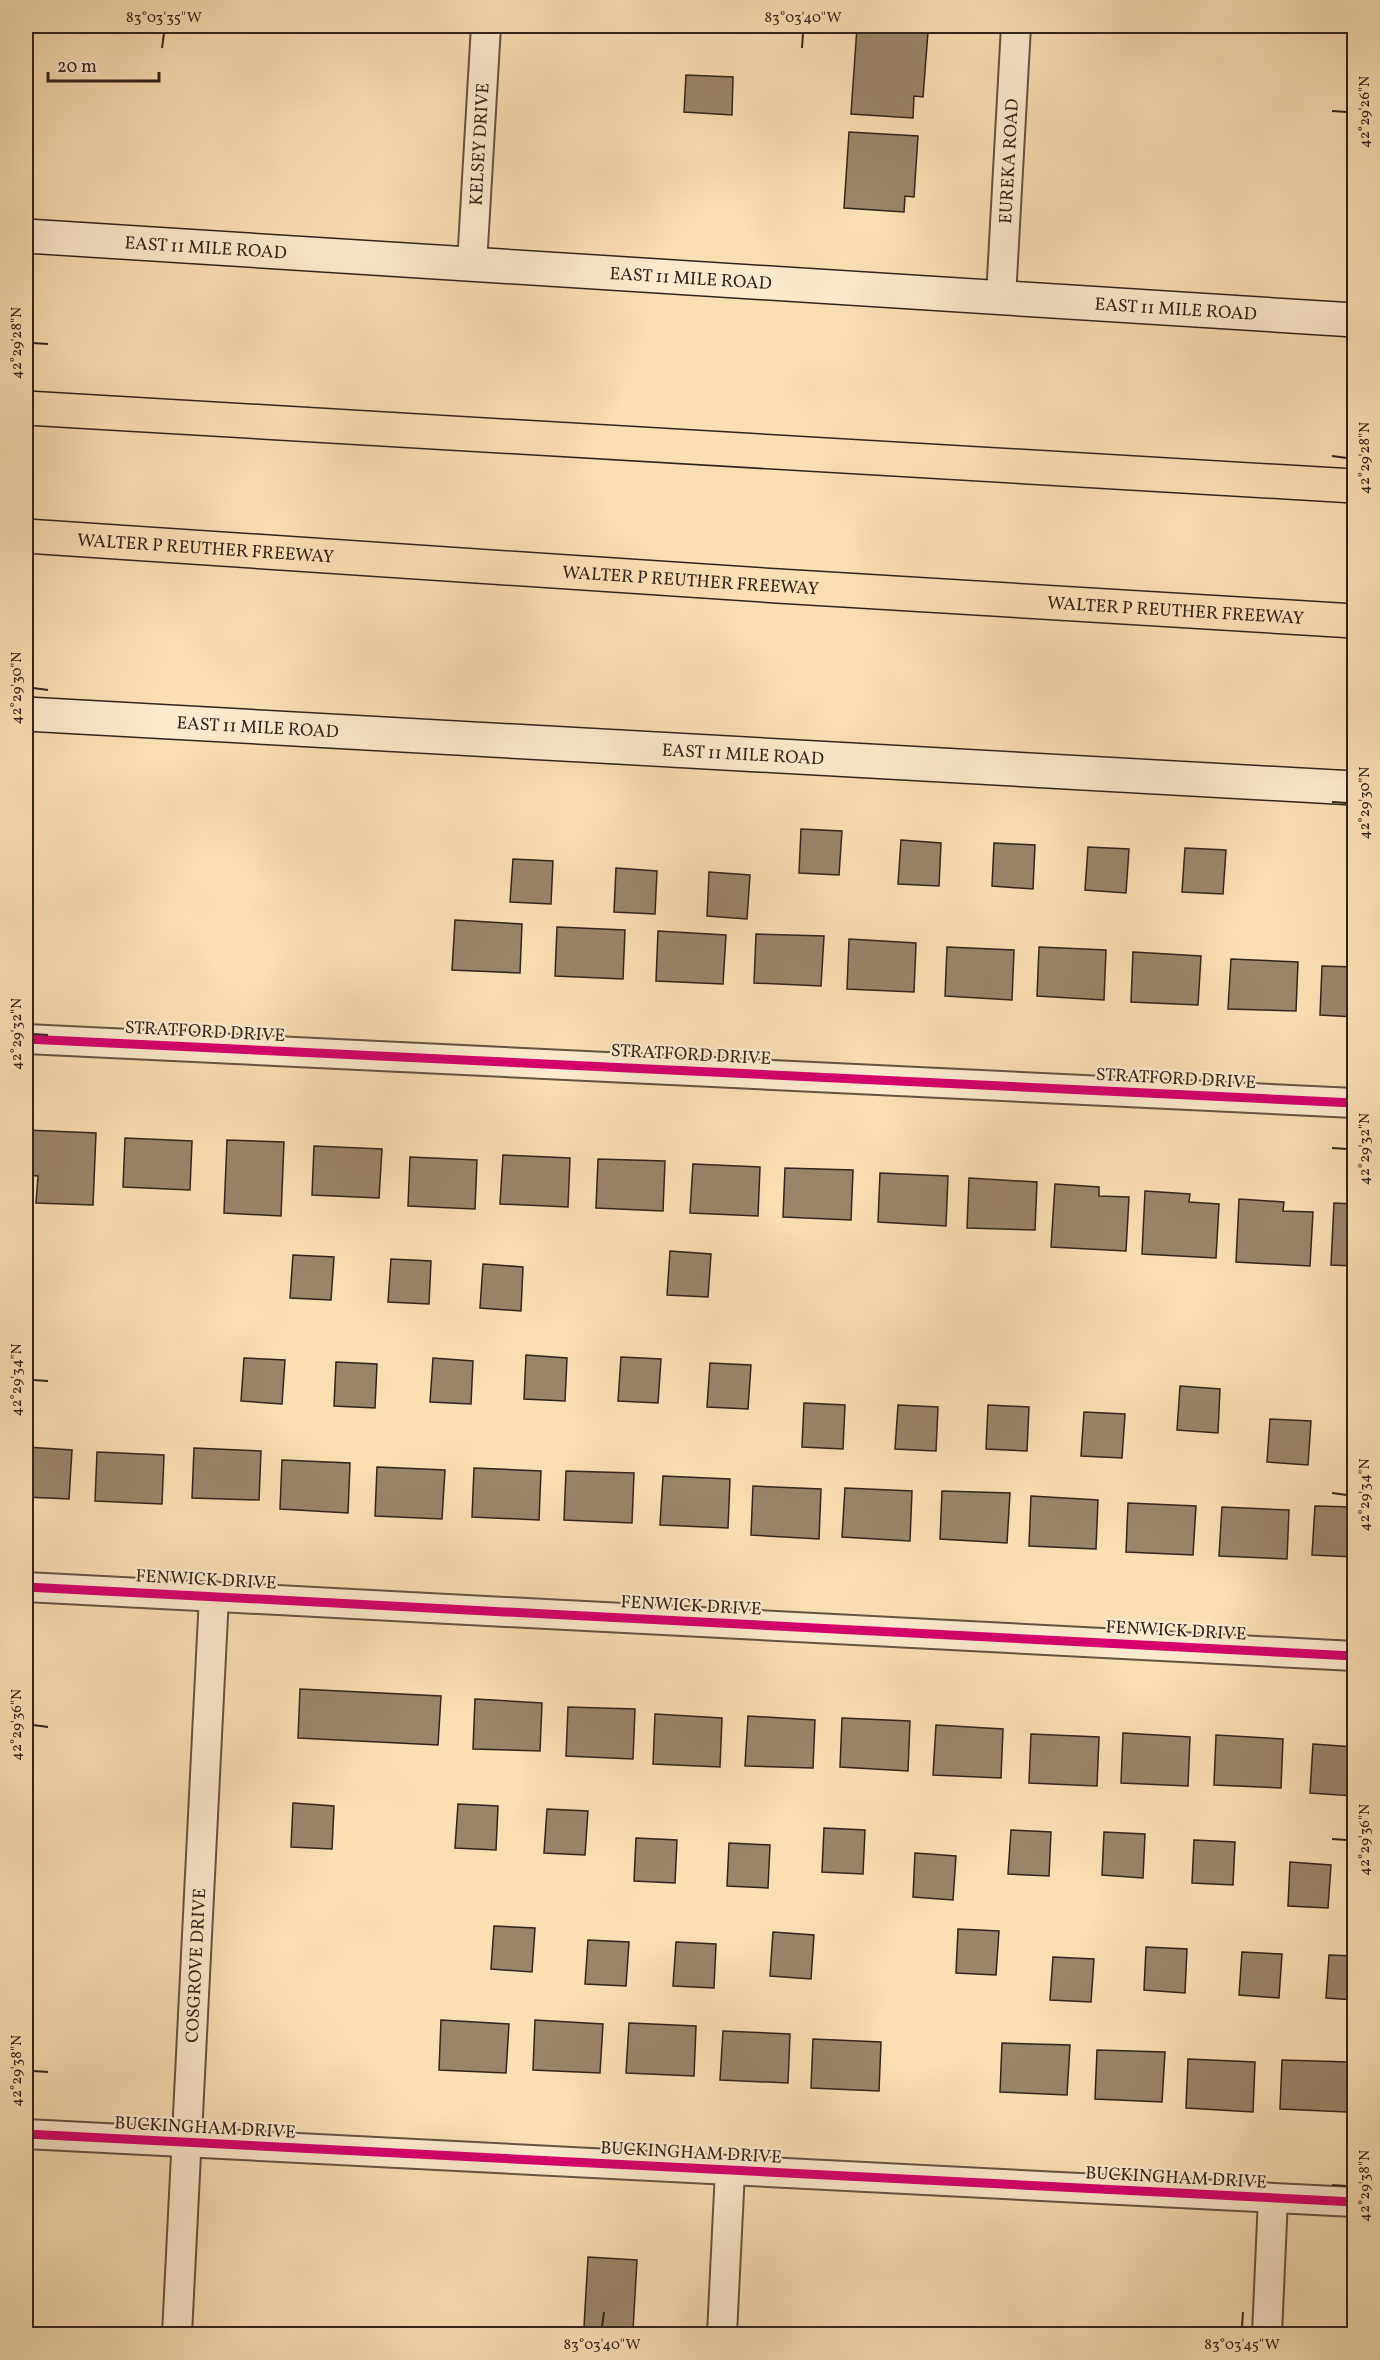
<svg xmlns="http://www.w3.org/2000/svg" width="1380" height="2360" viewBox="0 0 1380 2360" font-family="Vollkorn,serif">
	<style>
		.building { fill: #9a856b; stroke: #31241e; stroke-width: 1.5 }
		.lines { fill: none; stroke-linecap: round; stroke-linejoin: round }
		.street-casing { stroke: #635343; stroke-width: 32 }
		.secondary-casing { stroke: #31241e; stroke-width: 36 }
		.highway-casing { stroke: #31241e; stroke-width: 36 }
		.street { stroke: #fceace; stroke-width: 28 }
		.secondary { stroke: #fceace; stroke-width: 33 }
		.highway { stroke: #fadfb3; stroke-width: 33 }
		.cycleway-casing { stroke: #fceace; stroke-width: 13 }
		.cycleway { stroke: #d6006c; stroke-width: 9 }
		.ticks { fill: none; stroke: #31241e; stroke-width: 2 }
		.labels { text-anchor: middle; stroke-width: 4.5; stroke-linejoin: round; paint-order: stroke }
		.street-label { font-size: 18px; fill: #31241e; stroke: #fceace }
		.neatline { fill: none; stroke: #31241e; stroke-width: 2 }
		.ticks-label { font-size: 15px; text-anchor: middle; fill: #31241e }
	</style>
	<rect width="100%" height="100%" fill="#fadfb3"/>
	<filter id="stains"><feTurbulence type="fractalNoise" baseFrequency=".00333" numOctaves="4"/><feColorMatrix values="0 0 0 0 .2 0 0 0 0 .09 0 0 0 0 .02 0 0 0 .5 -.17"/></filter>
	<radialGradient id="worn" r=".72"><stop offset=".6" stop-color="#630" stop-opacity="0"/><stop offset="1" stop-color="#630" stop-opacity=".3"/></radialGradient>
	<path class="building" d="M857 27 928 32 923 97 914 96 913 118 851 114Z
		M686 75 733 77 732 115 684 112Z
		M849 132 918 136 914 197 905 196 904 212 844 208Z
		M801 829 842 831 839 875 799 873Z
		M901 840 941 843 939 886 898 884Z
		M994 843 1035 845 1033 889 992 886Z
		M1088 847 1129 849 1126 893 1085 890Z
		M1185 848 1226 850 1223 894 1182 892Z
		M513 859 553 861 551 904 510 902Z
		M616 868 657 871 655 914 614 912Z
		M709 872 750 875 747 919 707 916Z
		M455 920 522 924 520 973 452 970Z
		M557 927 625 930 623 979 555 976Z
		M658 931 726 935 723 984 656 981Z
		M756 934 824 936 821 986 754 983Z
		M849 939 916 943 914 992 847 989Z
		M947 947 1014 950 1012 1000 945 996Z
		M1039 947 1106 950 1104 1000 1037 996Z
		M1133 952 1201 956 1198 1005 1131 1002Z
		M1231 959 1298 962 1296 1011 1228 1009Z
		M1322 966 1354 967V1017L1320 1015Z
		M26 1130 96 1133 93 1205 36 1203 38 1176 26 1175Z
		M125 1138 192 1141 190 1190 123 1187Z
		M227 1140 284 1142 281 1216 224 1213Z
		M314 1146 382 1149 379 1198 312 1195Z
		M503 1155 570 1158 568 1207 500 1204Z
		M410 1157 477 1160 475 1209 408 1206Z
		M598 1159 665 1161 663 1211 596 1208Z
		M693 1164 760 1167 758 1216 690 1213Z
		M785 1168 853 1170 851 1220 783 1217Z
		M880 1173 948 1176 946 1226 878 1222Z
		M969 1178 1037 1182 1035 1230 967 1228Z
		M1055 1184 1099 1187V1196L1129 1197 1126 1251 1051 1247Z
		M1145 1191 1190 1194 1189 1202 1219 1204 1216 1258 1142 1254Z
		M1239 1199 1284 1202 1283 1211 1313 1212 1310 1266 1236 1262Z
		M1334 1203 1354 1204V1266L1331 1265Z
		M670 1251 711 1254 708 1297 667 1295Z
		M293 1255 334 1257 331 1300 290 1298Z
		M391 1259 431 1261 429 1304 388 1302Z
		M483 1264 523 1267 521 1311 480 1308Z
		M526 1355 567 1358 565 1401 524 1399Z
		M621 1357 661 1359 658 1403 618 1401Z
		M244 1358 285 1360 282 1404 241 1401Z
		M433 1358 473 1361 471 1404 430 1402Z
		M336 1362 377 1364 375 1408 334 1406Z
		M710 1363 751 1365 748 1409 707 1407Z
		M1180 1386 1220 1389 1218 1433 1177 1430Z
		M804 1403 845 1405 843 1449 802 1447Z
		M898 1405 938 1407 936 1451 895 1449Z
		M988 1405 1029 1407 1027 1451 986 1449Z
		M1084 1412 1125 1414 1122 1458 1081 1456Z
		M1270 1419 1311 1421 1308 1465 1267 1462Z
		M26 1447 72 1450 69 1499 26 1497Z
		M194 1448 261 1451 259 1500 192 1498Z
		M97 1452 164 1455 162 1504 95 1501Z
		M282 1460 350 1463 348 1513 280 1509Z
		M377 1467 445 1470 442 1519 375 1516Z
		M474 1468 541 1471 539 1520 472 1517Z
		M566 1471 634 1473 632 1523 564 1520Z
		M663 1476 730 1479 728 1528 660 1525Z
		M753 1486 821 1489 819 1539 751 1535Z
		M845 1488 912 1491 910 1541 842 1537Z
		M942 1491 1010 1493 1007 1543 940 1539Z
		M1031 1496 1098 1500 1096 1549 1029 1546Z
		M1128 1503 1196 1506 1193 1555 1126 1552Z
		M1315 1506 1354 1507V1557L1312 1555Z
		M1222 1507 1289 1510 1287 1559 1219 1556Z
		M300 1689 441 1696 438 1745 298 1738Z
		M475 1699 542 1703 540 1751 473 1749Z
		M568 1707 635 1709 633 1759 566 1756Z
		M655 1714 722 1718 720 1767 653 1764Z
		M748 1716 815 1720 813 1768 745 1766Z
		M842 1718 910 1721 908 1771 840 1767Z
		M936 1725 1003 1729 1001 1778 933 1775Z
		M1123 1733 1190 1737 1188 1786 1121 1783Z
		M1031 1734 1099 1737 1097 1786 1029 1783Z
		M1216 1735 1283 1739 1281 1788 1214 1785Z
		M1313 1744 1354 1747V1796L1310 1793Z
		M293 1803 334 1806 332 1849 291 1847Z
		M458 1804 498 1806 496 1850 455 1848Z
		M547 1809 588 1811 585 1855 544 1853Z
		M824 1828 865 1830 863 1874 822 1872Z
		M1011 1830 1051 1832 1049 1876 1008 1874Z
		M1104 1832 1145 1834 1143 1878 1102 1875Z
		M636 1838 677 1840 675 1883 634 1881Z
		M1194 1840 1235 1842 1233 1885 1192 1883Z
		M729 1843 770 1845 768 1888 727 1886Z
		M915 1853 956 1856 953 1900 913 1897Z
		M1290 1862 1331 1865 1328 1908 1288 1906Z
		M494 1926 535 1928 532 1972 491 1969Z
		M958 1929 999 1931 996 1975 956 1973Z
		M773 1932 814 1935 811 1979 770 1976Z
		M588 1940 629 1942 626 1986 585 1984Z
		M676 1942 716 1944 714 1988 673 1986Z
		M1146 1947 1187 1949 1185 1993 1144 1990Z
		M1242 1952 1282 1954 1279 1998 1239 1995Z
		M1329 1955 1354 1956V2000L1326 1998Z
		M1053 1957 1094 1959 1091 2002 1050 2000Z
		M441 2020 509 2024 506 2073 439 2070Z
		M535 2020 603 2024 600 2073 533 2070Z
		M629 2023 696 2026 694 2076 626 2073Z
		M723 2031 790 2034 788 2083 720 2080Z
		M813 2039 881 2042 879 2091 811 2088Z
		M1002 2043 1070 2045 1067 2095 1000 2092Z
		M1097 2050 1165 2052 1162 2102 1095 2099Z
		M1188 2059 1255 2062 1253 2112 1186 2108Z
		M1282 2060 1349 2062 1347 2112 1280 2109Z
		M588 2257 637 2260 633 2330 584 2327Z"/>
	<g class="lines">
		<g class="street-casing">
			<g id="street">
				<path id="s1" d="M472 264 486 26"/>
				<path id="s2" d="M1001 297 1016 26"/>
				<path d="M26 1039 1354 1103"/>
				<path d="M26 1587 1354 1656"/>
				<path d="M26 2134 1354 2202"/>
				<path id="s3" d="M177 2334 214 1596"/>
				<path d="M722 2334 730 2171"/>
				<path d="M1267 2334 1273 2198"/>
			</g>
		</g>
		<g class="secondary-casing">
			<g id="secondary">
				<path id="s4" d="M26 236 1354 320"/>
				<path id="s5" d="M26 714 1354 788"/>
			</g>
		</g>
		<g class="highway-casing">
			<g id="highway">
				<path d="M26 408 1354 486"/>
				<path id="s6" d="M26 536 778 586 1354 621"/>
			</g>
		</g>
		<use href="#street" class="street"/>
		<use href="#secondary" class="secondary"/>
		<use href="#highway" class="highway"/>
		<g class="cycleway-casing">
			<path id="cycleway" d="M26 1039 1354 1103
				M26 1587 1354 1656
				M26 2134 1354 2202"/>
		</g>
		<use href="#cycleway" class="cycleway"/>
	</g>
	<path class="ticks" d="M162 48 164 33M802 48 803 33M1332 111 1347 112M33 343 48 344M1332 456 1347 458M33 688 48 690M1332 802 1347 803M33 1034 48 1035M1332 1148 1347 1149M33 1380 48 1381M1332 1493 1347 1495M33 1725 48 1727M1332 1839 1347 1840M33 2071 48 2072M1332 2185 1347 2186M602 2327 604 2312M1242 2327 1243 2312"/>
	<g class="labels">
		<g class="street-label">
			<text dy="6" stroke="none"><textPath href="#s1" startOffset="120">KELSEY DRIVE</textPath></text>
			<text dy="6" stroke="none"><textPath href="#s2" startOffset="136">EUREKA ROAD</textPath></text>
			<text dy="6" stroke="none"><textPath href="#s4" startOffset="180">EAST 11 MILE ROAD</textPath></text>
			<text dy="6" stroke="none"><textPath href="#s4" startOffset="666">EAST 11 MILE ROAD</textPath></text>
			<text dy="6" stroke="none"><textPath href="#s4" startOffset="1152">EAST 11 MILE ROAD</textPath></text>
			<text dy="6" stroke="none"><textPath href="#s6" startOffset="180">WALTER P REUTHER FREEWAY</textPath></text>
			<text dy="6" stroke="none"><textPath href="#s6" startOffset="666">WALTER P REUTHER FREEWAY</textPath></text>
			<text dy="6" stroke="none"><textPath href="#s6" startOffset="1152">WALTER P REUTHER FREEWAY</textPath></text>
			<text dy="6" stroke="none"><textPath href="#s5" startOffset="232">EAST 11 MILE ROAD</textPath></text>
			<text dy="6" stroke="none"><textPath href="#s5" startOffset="718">EAST 11 MILE ROAD</textPath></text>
			<text transform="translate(205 1031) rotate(3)" y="6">STRATFORD DRIVE</text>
			<text transform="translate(691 1054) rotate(3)" y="6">STRATFORD DRIVE</text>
			<text transform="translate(1176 1078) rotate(3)" y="6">STRATFORD DRIVE</text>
			<text transform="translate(206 1579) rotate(3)" y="6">FENWICK DRIVE</text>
			<text transform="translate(691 1605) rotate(3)" y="6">FENWICK DRIVE</text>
			<text transform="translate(1176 1630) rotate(3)" y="6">FENWICK DRIVE</text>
			<text dy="6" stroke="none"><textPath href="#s3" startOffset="369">COSGROVE DRIVE</textPath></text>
			<text transform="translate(205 2127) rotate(3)" y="6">BUCKINGHAM DRIVE</text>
			<text transform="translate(691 2152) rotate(3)" y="6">BUCKINGHAM DRIVE</text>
			<text transform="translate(1176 2177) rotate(3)" y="6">BUCKINGHAM DRIVE</text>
		</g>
	</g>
	<rect width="1380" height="2360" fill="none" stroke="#fadfb3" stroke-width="66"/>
	<path d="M48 72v9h111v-9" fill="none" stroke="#31241e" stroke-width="3"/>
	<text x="57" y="72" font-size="18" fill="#31241e" stroke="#fceace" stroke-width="4.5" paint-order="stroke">20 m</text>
	<rect x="33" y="33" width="1314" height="2294" class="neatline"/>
	<g class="ticks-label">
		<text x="164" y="22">83°03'35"W</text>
		<text x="803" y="22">83°03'40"W</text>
		<text transform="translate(1364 112) rotate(-90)" y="5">42°29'26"N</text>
		<text transform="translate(16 343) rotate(-90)" y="5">42°29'28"N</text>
		<text transform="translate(1364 458) rotate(-90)" y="5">42°29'28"N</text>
		<text transform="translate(16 688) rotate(-90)" y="5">42°29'30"N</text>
		<text transform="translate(1364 803) rotate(-90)" y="5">42°29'30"N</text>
		<text transform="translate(16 1034) rotate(-90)" y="5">42°29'32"N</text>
		<text transform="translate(1364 1149) rotate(-90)" y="5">42°29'32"N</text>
		<text transform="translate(16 1380) rotate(-90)" y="5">42°29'34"N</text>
		<text transform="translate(1364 1495) rotate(-90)" y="5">42°29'34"N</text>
		<text transform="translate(16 1725) rotate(-90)" y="5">42°29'36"N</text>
		<text transform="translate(1364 1840) rotate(-90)" y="5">42°29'36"N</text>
		<text transform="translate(16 2071) rotate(-90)" y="5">42°29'38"N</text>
		<text transform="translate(1364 2186) rotate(-90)" y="5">42°29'38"N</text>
		<text x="602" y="2349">83°03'40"W</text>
		<text x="1242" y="2349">83°03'45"W</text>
	</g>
	<rect width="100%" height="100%" filter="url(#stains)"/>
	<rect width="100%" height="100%" fill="url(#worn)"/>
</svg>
